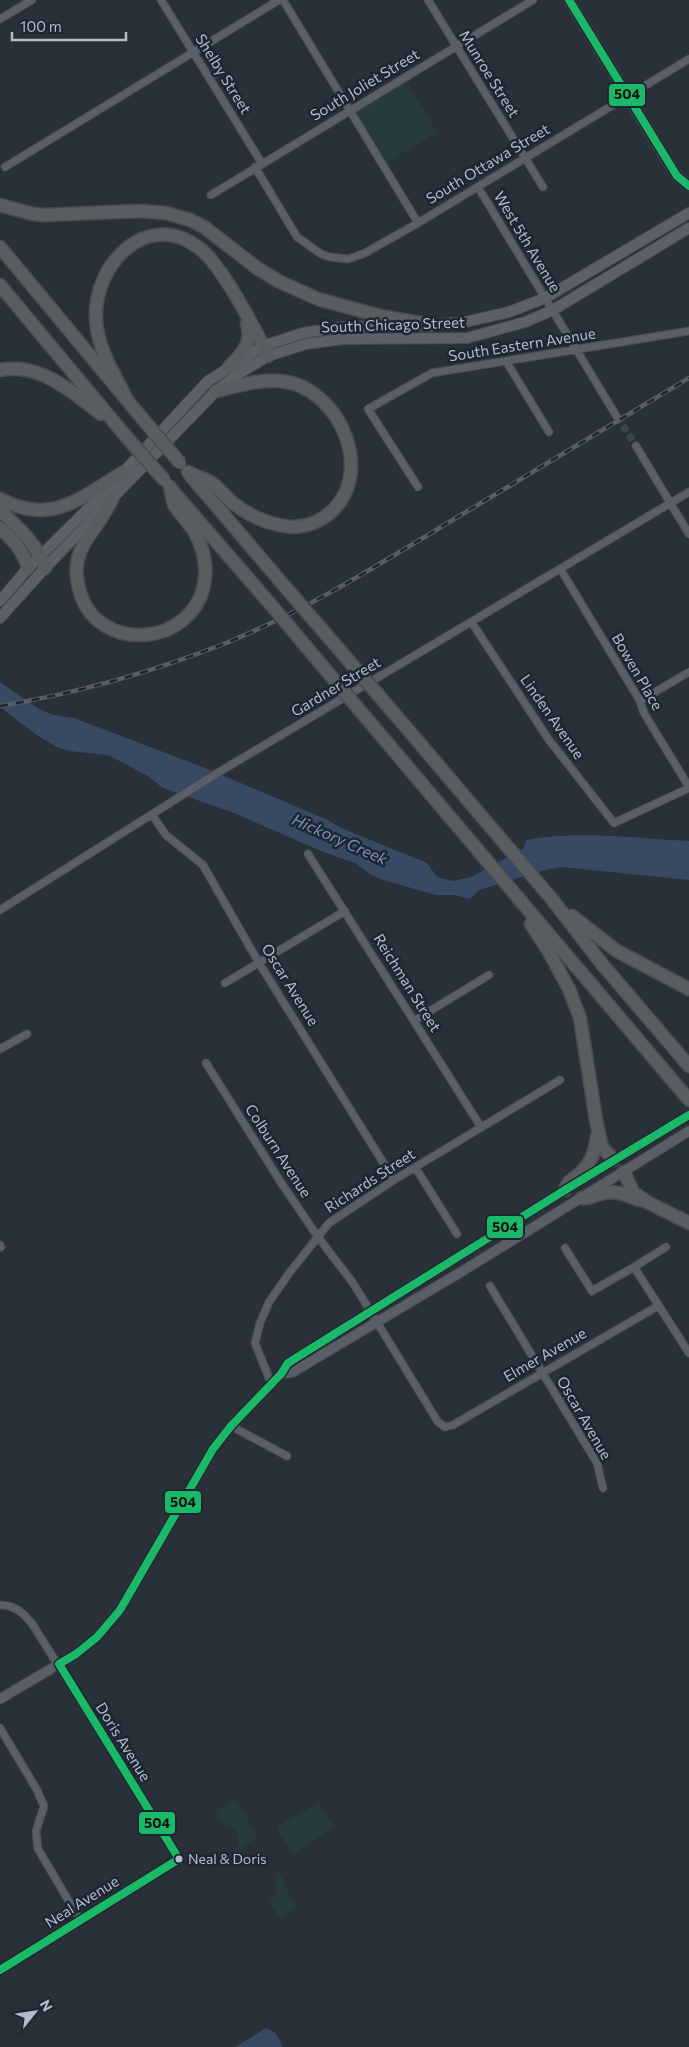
<svg xmlns="http://www.w3.org/2000/svg" width="689" height="2047" viewBox="0 0 689 2047" font-family="Commissioner,sans-serif">
	<style>
		.green { fill: #273a3e }
		.water { fill: #384963 }
		.lines { fill: none; stroke-linecap: round; stroke-linejoin: round }
		.minor-tunnel { stroke: #3f454e; stroke-width: 7; stroke-dasharray: 7 3.5; stroke-linecap: butt }
		.minor-casing { stroke: #484c53; stroke-width: 9 }
		.tertiary-casing { stroke: #484c53; stroke-width: 11 }
		.primary-casing { stroke: #484c55; stroke-width: 12 }
		.motorway-casing { stroke: #474c53; stroke-width: 15 }
		.minor { stroke: #5a5e66; stroke-width: 7 }
		.tertiary { stroke: #5a5e66; stroke-width: 9 }
		.primary { stroke: #5c6168; stroke-width: 10 }
		.motorway { stroke: #5a5d60; stroke-width: 12 }
		.rail-casing { stroke: #595d64; stroke-width: 4.5 }
		.rail { stroke: #1d2633; stroke-width: 2.5; stroke-dasharray: 8; stroke-linecap: butt }
		.motorway-bridge-casing { stroke: #474c53; stroke-width: 15; stroke-linecap: butt }
		.motorway-bridge { stroke: #5a5d60; stroke-width: 12 }
		.bus-1-casing { stroke: #1d2633; stroke-width: 11 }
		.bus-1 { stroke: #1ab867; stroke-width: 8 }
		.bus-dot { fill: #b4bcc9; stroke: #1d2633; stroke-width: 2 }
		.labels { text-anchor: middle; stroke-width: 5; stroke-linejoin: round; paint-order: stroke }
		.bus-label { font-size: 14px; fill: #b4bcc9; stroke: #1d2633; text-anchor: start }
		.street-label { font-size: 15px; fill: #b4bcc9; stroke: #1d2633 }
		.water-label { font-size: 16px; font-style: italic; fill: #7c92b1; stroke: #1d2633 }
		.line-badge { stroke: #1d2633; stroke-width: 2 }
		.pale-badge-label { font-size: 14px; text-anchor: middle; font-weight: bold; fill: #111 }
	</style>
	<rect width="100%" height="100%" fill="#2a3038"/>
	<path class="green" d="M404 78 437 132 384 165 351 110Z
		M235 1799 258 1837 236 1851 239 1844 237 1832 233 1827 223 1824 215 1811Z
		M320 1803 334 1827 293 1855 276 1827Z
		M279 1872 284 1881 283 1883 297 1907 279 1918 269 1901 277 1894 275 1875Z"/>
	<path class="water" d="M0 682 39 709 53 715 74 718 205 768 328 820 341 828 427 863 437 877 453 881 471 877 524 848 526 840C579 830 635 838 689 841V880L562 867 541 871 479 890 470 899 455 895H436L383 880 371 875 355 863 321 851 234 813 163 788 146 775 108 755 69 751 57 747 38 736 0 707Z
		M266 2028C275 2031 280 2037 282 2047H235Z"/>
	<g class="lines">
		<path class="minor-tunnel" d="M617 417 636 446"/>
		<g class="minor-casing">
			<path id="minor" d="M161 0 261 162
				M283 0 418 223
				M428 0 543 187
				M0 19 32 0
				M5 167 279 0
				M255 167 297 237 321 254 330 257 348 259 365 253 418 223 689 59
				M478 187 617 417
				M211 195 533 0
				M506 361 549 432
				M636 446 689 534
				M418 487 368 409 432 373 689 331
				M561 570 640 701 644 713 689 787
				M472 623 549 740 614 823 689 788
				M640 701 689 672
				M152 815 166 835 203 865 259 963 394 1180
				M308 854 481 1127
				M0 910 219 772 689 492
				M225 983 345 911
				M415 1020 489 975
				M0 1049 27 1034
				M206 1063 280 1181 318 1237 353 1283 438 1422 445 1427 453 1425 658 1306
				M415 1167 457 1234
				M0 1245 1 1247
				M565 1248 592 1291 634 1267 689 1353
				M634 1267 666 1247
				M490 1286 597 1463 603 1488
				M271 1383 255 1343 260 1323 269 1302 290 1272 329 1223 394 1180 560 1080
				M231 1426 287 1456
				M0 1605C15 1605 24 1613 33 1625L179 1859 0 1970
				M0 1728 37 1790 44 1806 36 1831 38 1849 80 1920"/>
		</g>
		<g class="tertiary-casing">
			<path id="tertiary" d="M281 1374 293 1372 461 1272 689 1131
				M0 1699 76 1654 97 1637 120 1610 213 1449 231 1426 281 1374 288 1363 565 1190 689 1115"/>
		</g>
		<g class="primary-casing">
			<path id="primary" d="M569 0 668 162 677 176 689 186
				M0 601 28 568 104 493 208 381 263 346 303 333 342 327 431 325 465 322 509 312 545 298 689 213
				M0 618 45 568 216 391 238 374 268 356 306 344 343 339 467 338 525 322 553 310 689 228"/>
		</g>
		<g class="motorway-casing">
			<path id="motorway" d="M0 205 33 214 43 215 139 211 166 213 190 220 204 227 257 268 278 281 318 299 380 316 431 325
				M0 247 141 417
				M0 285 124 434
				M229 367C242 354 253 343 247 324
				M0 370C40 362 72 392 101 414
				M127 400C115 375 97 348 96 319 93 265 147 208 199 248 222 265 255 329 268 356
				M188 472C195 476 205 479 212 483 221 490 228 500 237 506 249 515 265 522 279 525 294 529 310 526 323 518 380 481 342 386 280 381 258 379 237 386 216 391
				M190 475 287 589
				M171 489 266 599
				M0 499C52 526 80 498 124 472
				M112 500C107 508 103 516 98 523 90 535 81 545 78 559 75 569 77 580 79 589 96 657 199 647 205 577 207 559 200 538 189 524 185 518 178 512 175 506 172 501 172 493 170 487
				M0 510C19 529 36 542 45 568
				M0 528C13 540 23 550 28 568
				M393 712 551 898 602 964 689 1066
				M373 726 689 1100
				M572 916 617 951 689 989
				M531 924 549 952 569 989 580 1018 596 1120 602 1147 614 1160
				M624 1172 633 1192 647 1202 689 1223
				M565 1190C567 1182 572 1180 578 1175 591 1164 595 1152 597 1136
				M582 1198C590 1200 596 1194 604 1193 617 1190 628 1196 639 1200"/>
		</g>
		<use href="#minor" class="minor"/>
		<use href="#tertiary" class="tertiary"/>
		<use href="#primary" class="primary"/>
		<use href="#motorway" class="motorway"/>
		<g class="rail-casing">
			<path id="rail" d="M0 706C78 693 153 672 226 643 305 611 378 565 451 521 530 473 610 426 689 378"/>
		</g>
		<use href="#rail" class="rail"/>
		<g class="motorway-bridge-casing">
			<path id="motorway-bridge" d="M141 417 180 463
				M124 434 165 481
				M287 589 393 712
				M266 599 373 726"/>
		</g>
		<use href="#motorway-bridge" class="motorway-bridge"/>
		<g class="bus-1-casing">
			<path id="bus-1" d="M569 0 677 176 689 186
				M0 1970 179 1859 59 1664 76 1654 97 1637 120 1610 213 1449 231 1426 281 1374 288 1363 565 1190 689 1115"/>
		</g>
		<use href="#bus-1" class="bus-1"/>
	</g>
	<circle class="bus-dot" cx="179" cy="1859" r="4.5"/>
	<g class="labels">
		<g class="bus-label">
			<text x="188" y="1864">Neal &amp; Doris</text>
		</g>
		<g class="street-label">
			<text transform="translate(223 74) rotate(58)" y="5">Shelby Street</text>
			<text transform="translate(489 74) rotate(58)" y="5">Munroe Street</text>
			<text transform="translate(365 85) rotate(-31)" y="5">South Joliet Street</text>
			<text transform="translate(488 164) rotate(-31)" y="5">South Ottawa Street</text>
			<text transform="translate(527 242) rotate(59)" y="5">West 5th Avenue</text>
			<text transform="translate(393 325) rotate(-2)" y="5">South Chicago Street</text>
			<text transform="translate(522 345) rotate(-9)" y="5">South Eastern Avenue</text>
			<text transform="translate(637 672) rotate(60)" y="5">Bowen Place</text>
			<text transform="translate(336 687) rotate(-31)" y="5">Gardner Street</text>
			<text transform="translate(552 717) rotate(55)" y="5">Linden Avenue</text>
			<text transform="translate(407 983) rotate(58)" y="5">Reichman Street</text>
			<text transform="translate(290 985) rotate(58)" y="5">Oscar Avenue</text>
			<text transform="translate(278 1151) rotate(57)" y="5">Colburn Avenue</text>
			<text transform="translate(370 1181) rotate(-33)" y="5">Richards Street</text>
			<text transform="translate(545 1355) rotate(-30)" y="5">Elmer Avenue</text>
			<text transform="translate(584 1418) rotate(60)" y="5">Oscar Avenue</text>
			<text transform="translate(123 1742) rotate(58)" y="5">Doris Avenue</text>
			<text transform="translate(82 1902) rotate(-32)" y="5">Neal Avenue</text>
		</g>
		<g class="water-label">
			<text transform="translate(340 839) rotate(24)" y="6">Hickory Creek</text>
		</g>
	</g>
	<g class="line-badge">
		<rect x="608" y="83" width="38" height="24" rx="5" fill="#1ab867"/>
		<rect x="486" y="1215" width="38" height="24" rx="5" fill="#1ab867"/>
		<rect x="164" y="1490" width="38" height="24" rx="5" fill="#1ab867"/>
		<rect x="138" y="1811" width="38" height="24" rx="5" fill="#1ab867"/>
	</g>
	<g class="pale-badge-label">
		<text x="627" y="99">504</text>
		<text x="505" y="1232">504</text>
		<text x="183" y="1507">504</text>
		<text x="157" y="1828">504</text>
	</g>
	<g transform="translate(35 2012) rotate(60)" stroke="#1d2633" stroke-width="4" paint-order="stroke">
	<path d="M0-4L9 19L0 12L-9 19Z" fill="#b4bcc9"/>
	<text y="-8" font-size="14" font-weight="bold" text-anchor="middle" fill="#b4bcc9">N</text>
	</g>
	<path d="M12 32v8h114v-8" fill="none" stroke="#b4bcc9" stroke-width="2.5"/>
	<text x="20" y="32" font-size="15" fill="#b4bcc9" stroke="#1d2633" stroke-width="4" paint-order="stroke">100 m</text>
</svg>
